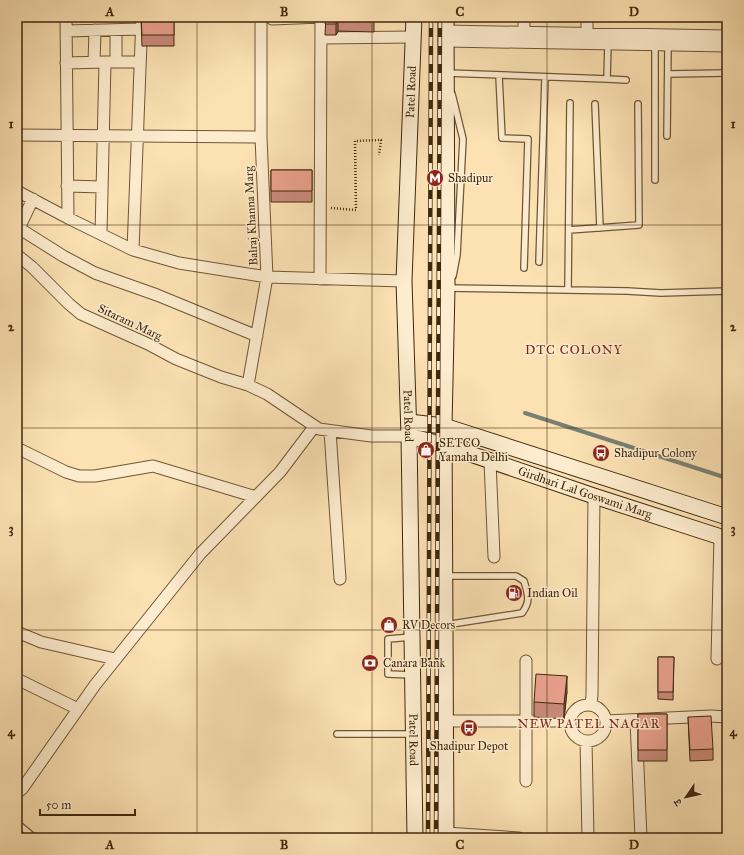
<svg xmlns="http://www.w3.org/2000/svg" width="744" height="855" viewBox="0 0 744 855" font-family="'IM FELL Great Primer','Noto Serif Devanagari',serif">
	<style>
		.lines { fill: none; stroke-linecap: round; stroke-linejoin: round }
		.stream { stroke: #798071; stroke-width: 4 }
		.service-casing { stroke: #6e5636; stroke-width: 8 }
		.minor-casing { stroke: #6e5636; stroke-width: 13 }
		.secondary-casing { stroke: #3f270d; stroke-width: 17 }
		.path { stroke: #3f270d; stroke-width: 2.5; stroke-dasharray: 1 2; stroke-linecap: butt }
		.service { stroke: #fdecce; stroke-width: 5.5 }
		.minor { stroke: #fdecce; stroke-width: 11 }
		.secondary { stroke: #fdecce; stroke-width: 15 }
		.rail-casing { stroke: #3f270d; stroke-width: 4.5 }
		.rail { stroke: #fdecce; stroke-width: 3; stroke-dasharray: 9; stroke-linecap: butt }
		.wall { fill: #ca8b7b; stroke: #3f270d }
		.shaded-wall { fill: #a47164; stroke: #3f270d }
		.building { fill: #eba28f; stroke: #3f270d }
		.grid { fill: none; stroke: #3f270d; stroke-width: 1; stroke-opacity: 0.55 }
		.labels { text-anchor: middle; stroke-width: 3; stroke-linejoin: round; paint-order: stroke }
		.street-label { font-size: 12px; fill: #3f270d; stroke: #fdecce }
		.poi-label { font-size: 12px; fill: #3f270d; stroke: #fdecce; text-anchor: start }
		.neighbourhood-label { font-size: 13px; letter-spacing: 1px; fill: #7a1f14; stroke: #fdecce }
		.neatline { fill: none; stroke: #3f270d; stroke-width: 1.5 }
		.grid-label { font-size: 13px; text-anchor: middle; font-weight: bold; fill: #3f270d }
	</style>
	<rect width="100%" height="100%" fill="#fce2b3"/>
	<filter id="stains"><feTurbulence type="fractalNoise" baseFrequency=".005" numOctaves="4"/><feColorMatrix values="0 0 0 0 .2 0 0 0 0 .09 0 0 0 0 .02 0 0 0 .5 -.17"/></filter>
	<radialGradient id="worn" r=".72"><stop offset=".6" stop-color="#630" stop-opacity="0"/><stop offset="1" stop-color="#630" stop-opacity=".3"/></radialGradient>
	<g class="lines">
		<path class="stream" d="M525 413 727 478"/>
		<g class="service-casing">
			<path id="service" d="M447 73 607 79 608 44
				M668 74 727 73
				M499 76 502 138 528 139 524 268
				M607 79 626 80
				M452 94 463 139 457 255 453 276
				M595 104 600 228
				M667 136 668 45
				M655 180V45
				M569 230 639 225 638 104
				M539 262 545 78
				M448 288 627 291 661 293 727 291
				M568 290 570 103
				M445 625 522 613C531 601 528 595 524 581L516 576H446
				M412 637 388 639V674L412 675
				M337 734H413
				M17 823 35 838"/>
		</g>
		<g class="minor-casing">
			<path id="minor" d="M66 17 68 218
				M261 17V137L267 277 404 281
				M272 19 321 17
				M66 31 141 29
				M446 31 727 36
				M524 33V17
				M587 34V17
				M321 38 413 37
				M446 41 727 46
				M94 62 95 30
				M116 62V30
				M66 63 105 62H140
				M17 135 261 137
				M67 186 102 187
				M17 191 68 218 133 250 179 263 267 277 248 385
				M17 227 63 256 95 273 157 295 257 336
				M19 228 33 199
				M101 234 105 62
				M133 250 142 17
				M17 255 32 267 69 304 81 314 148 344 176 359 221 377 248 385 267 394 319 429 371 436H409
				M320 279 321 17
				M330 431 340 579
				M17 448 66 472 79 476H95L153 466 256 497
				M490 461 494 557
				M17 632 41 642 115 659
				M717 659 720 537
				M17 679 78 709
				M591 704 592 695 594 496
				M570 723a18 18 0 1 1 36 0a18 18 0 1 1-36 0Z
				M636 720 641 838
				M446 721H570
				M606 721 711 716 727 717
				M586 741 588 838
				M526 781V661
				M17 793 22 789 95 685 200 554 280 472 314 427
				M446 833 519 838"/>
		</g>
		<g class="secondary-casing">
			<g id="secondary">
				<path id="s1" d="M414 17 404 281 409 436 415 838"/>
				<path d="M446 17 447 288 444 426 446 838"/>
				<path d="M409 422 444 426 727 517"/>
				<path id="s2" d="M409 436 444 445 594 496 727 539"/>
			</g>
		</g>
		<path class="path" d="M331 208 356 210 355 141 381 140 379 155"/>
		<use href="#service" class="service"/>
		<use href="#minor" class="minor"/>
		<use href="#secondary" class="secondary"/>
		<g class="rail-casing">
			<path id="rail" d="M428 838 431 17
				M436 838 440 17"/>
		</g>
		<use href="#rail" class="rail"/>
	</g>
	<path class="wall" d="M141 17H174V46H142Z
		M326 17H374V32L338 31 336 35H325Z
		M271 170H312V202H271Z
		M658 657H674L673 700 658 699Z
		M567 691 564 719 534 717V702Z
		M638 714H667V761H638Z
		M688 717 713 749V760L690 761Z"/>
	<path class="shaded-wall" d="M338 19V31L336 35V24Z
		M567 676V691L564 719V704Z"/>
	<path class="building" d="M141 17H174V35H142Z
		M326 17H374V21L338 19 336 24H325Z
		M271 170H312V191H271Z
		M658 657H674L673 692H658Z
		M536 674 567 676 564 704 534 702Z
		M638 714H667V750H638Z
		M711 716 713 749 690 750 688 717Z"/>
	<path class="grid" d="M197 17V838M372 17V838M547 17V838M17 225H727M17 428H727M17 630H727"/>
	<defs>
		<g id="metro-disc" transform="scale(0.9)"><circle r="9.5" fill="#8f2418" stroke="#fdecce"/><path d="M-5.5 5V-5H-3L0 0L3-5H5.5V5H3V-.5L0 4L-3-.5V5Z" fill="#fff"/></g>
		<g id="shop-disc" transform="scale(0.9)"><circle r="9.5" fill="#8f2418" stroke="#fdecce"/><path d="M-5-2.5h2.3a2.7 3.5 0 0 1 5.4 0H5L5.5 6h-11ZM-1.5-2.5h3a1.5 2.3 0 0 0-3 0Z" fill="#fff"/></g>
		<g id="bus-disc" transform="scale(0.9)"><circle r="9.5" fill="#8f2418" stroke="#fdecce"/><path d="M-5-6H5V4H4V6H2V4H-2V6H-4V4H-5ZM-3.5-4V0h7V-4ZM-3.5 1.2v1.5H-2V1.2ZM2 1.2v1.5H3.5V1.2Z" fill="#fff"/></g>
		<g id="fuel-disc" transform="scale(0.9)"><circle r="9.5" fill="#8f2418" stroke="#fdecce"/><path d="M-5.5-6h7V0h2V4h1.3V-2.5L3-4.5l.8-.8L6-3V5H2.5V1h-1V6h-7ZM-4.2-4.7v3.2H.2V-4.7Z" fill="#fff"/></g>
		<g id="bank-disc" transform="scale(0.9)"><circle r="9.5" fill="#8f2418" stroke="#fdecce"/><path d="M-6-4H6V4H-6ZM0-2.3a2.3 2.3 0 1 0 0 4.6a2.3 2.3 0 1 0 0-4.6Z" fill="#fff"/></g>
	</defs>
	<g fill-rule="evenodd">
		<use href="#metro-disc" x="435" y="178"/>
		<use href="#shop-disc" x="426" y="450"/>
		<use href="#bus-disc" x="601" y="453"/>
		<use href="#fuel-disc" x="514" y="593"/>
		<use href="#shop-disc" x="389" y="625"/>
		<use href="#bank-disc" x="370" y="663"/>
		<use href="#bus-disc" x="469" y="728"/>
	</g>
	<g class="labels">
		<g class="street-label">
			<text transform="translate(411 92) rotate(-88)" y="4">Patel Road</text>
			<text transform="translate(251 216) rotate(-93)" y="4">Balraj Khanna Marg</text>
			<text transform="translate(130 322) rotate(25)" y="4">Sitaram Marg</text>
			<text dy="4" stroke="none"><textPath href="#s1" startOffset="399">Patel Road</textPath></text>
			<text dy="4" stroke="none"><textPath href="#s2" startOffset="185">Girdhari Lal Goswami Marg</textPath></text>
			<text dy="4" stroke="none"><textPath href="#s1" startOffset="723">Patel Road</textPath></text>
		</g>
		<g class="poi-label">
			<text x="448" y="182">Shadipur</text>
			<text x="439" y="447">SETCO<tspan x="439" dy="14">Yamaha Delhi</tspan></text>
			<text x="614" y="457">Shadipur Colony</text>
			<text x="527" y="597">Indian Oil</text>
			<text x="402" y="629">RV Decors</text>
			<text x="383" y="667">Canara Bank</text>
			<text x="469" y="750" text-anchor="middle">Shadipur Depot</text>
		</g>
		<g class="neighbourhood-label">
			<text x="574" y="354">DTC COLONY</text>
			<text x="589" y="728">NEW PATEL NAGAR</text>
		</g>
	</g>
	<rect width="744" height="855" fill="none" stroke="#fce2b3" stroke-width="44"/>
	<g transform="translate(686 797) rotate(236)" stroke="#fdecce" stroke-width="3" paint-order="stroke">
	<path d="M0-3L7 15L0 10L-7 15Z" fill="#3f270d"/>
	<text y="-6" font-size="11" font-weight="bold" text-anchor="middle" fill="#3f270d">उ</text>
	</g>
	<path d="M40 809v6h95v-6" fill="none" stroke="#3f270d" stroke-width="2"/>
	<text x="46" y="809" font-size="12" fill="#3f270d" stroke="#fdecce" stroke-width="3" paint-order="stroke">50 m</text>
	<rect x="22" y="22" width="700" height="811" class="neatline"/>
	<g class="grid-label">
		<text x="110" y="16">A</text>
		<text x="284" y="16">B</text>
		<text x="460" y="16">C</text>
		<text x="634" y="16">D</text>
		<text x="11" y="128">1</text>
		<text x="733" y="128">1</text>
		<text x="11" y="331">2</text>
		<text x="733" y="331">2</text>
		<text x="11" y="533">3</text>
		<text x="733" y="533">3</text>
		<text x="11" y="736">4</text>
		<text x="733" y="736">4</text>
		<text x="110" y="849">A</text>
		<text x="284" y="849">B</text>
		<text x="460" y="849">C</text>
		<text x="634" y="849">D</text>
	</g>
	<rect width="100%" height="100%" filter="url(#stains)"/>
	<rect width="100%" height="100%" fill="url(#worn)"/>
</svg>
